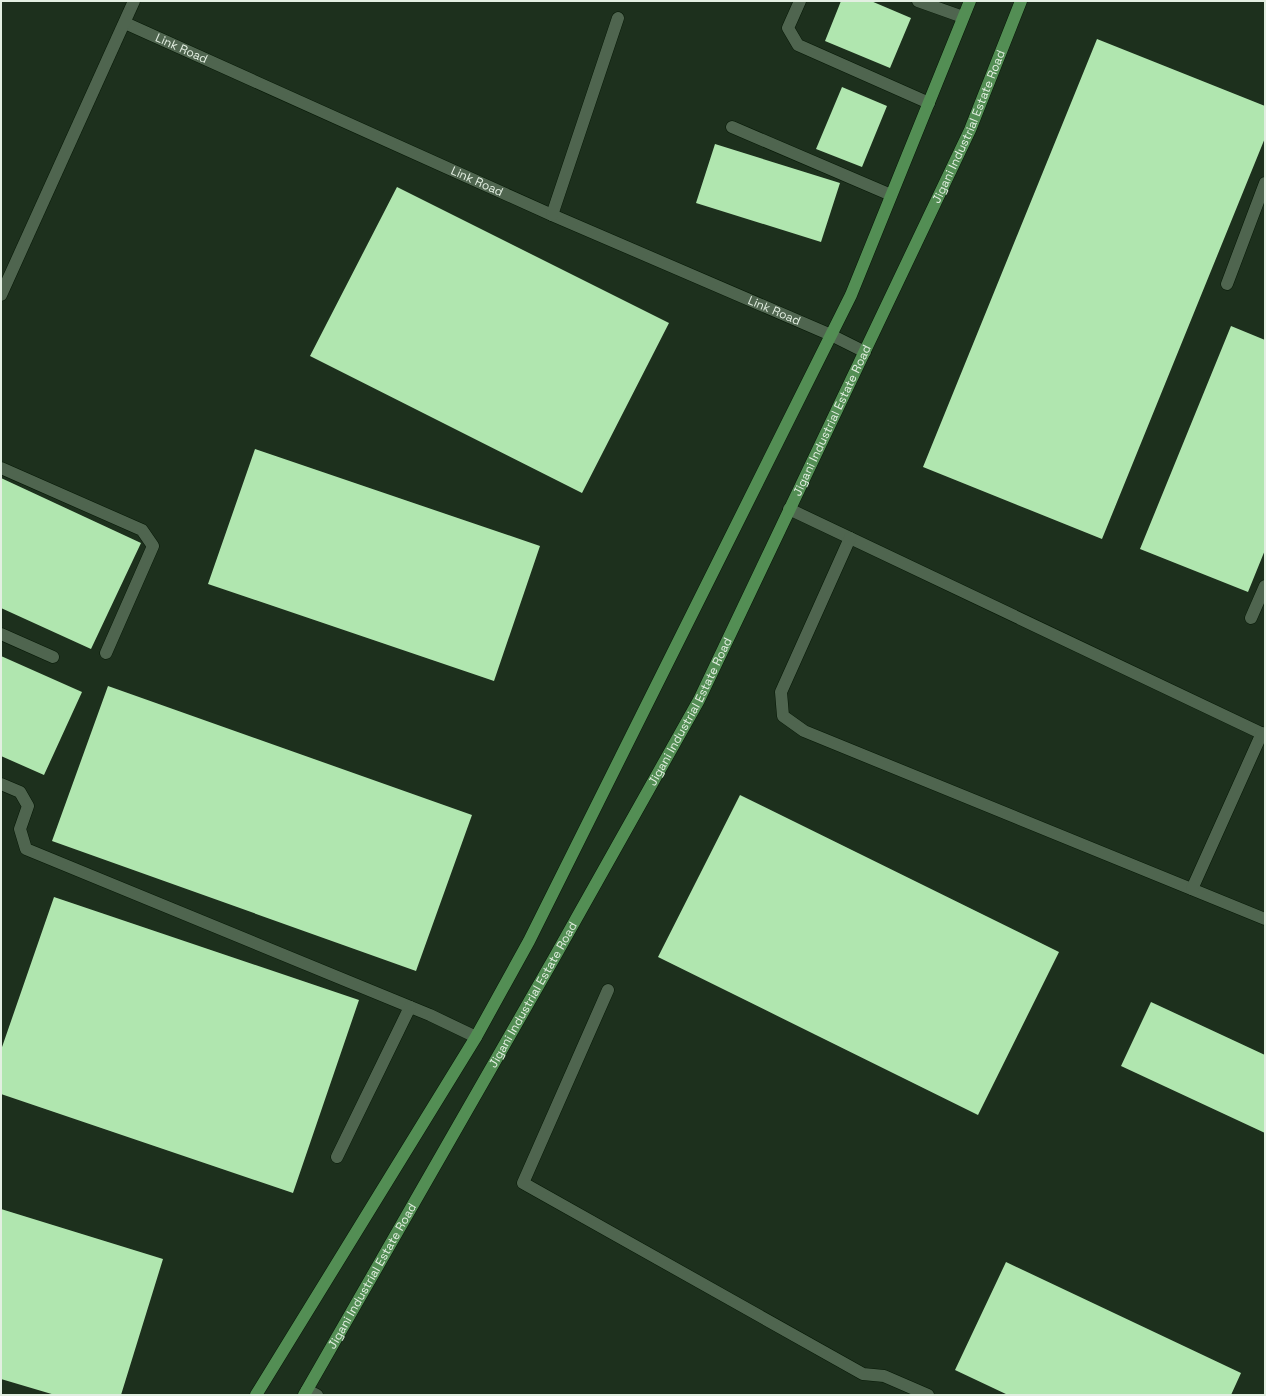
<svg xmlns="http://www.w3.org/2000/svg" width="1266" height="1396" viewBox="0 0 1266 1396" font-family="'Space Grotesk',sans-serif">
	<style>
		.building { fill: #b0e6af }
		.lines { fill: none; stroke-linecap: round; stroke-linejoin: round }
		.minor-casing { stroke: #061806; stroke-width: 13 }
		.major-casing { stroke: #061806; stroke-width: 13 }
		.minor { stroke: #4f654f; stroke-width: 12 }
		.major { stroke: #538e54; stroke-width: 12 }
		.labels { text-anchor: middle; stroke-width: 4; stroke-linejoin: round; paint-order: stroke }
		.street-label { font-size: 12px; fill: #e3efe2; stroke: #0d160d }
	</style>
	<rect width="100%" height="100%" fill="#1d301d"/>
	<path class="building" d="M841 1H871L911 18 890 68 825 41Z
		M1097 39 1265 106V138L1102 539 923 467Z
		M842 87 887 106 862 167 816 149Z
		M715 144 840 183 821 242 696 203Z
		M397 187 669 323 582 493 310 356Z
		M1231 326 1265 340V550L1248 592 1140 549Z
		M255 449 540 546 494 681 208 584Z
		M1 478 141 543 91 649 1 608Z
		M1 656 82 692 44 775 1 756Z
		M108 686 472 815 416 971 52 841Z
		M740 795 1059 952 978 1115 658 957Z
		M54 897 359 1000 293 1193 1 1094V1050Z
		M1151 1002 1265 1055V1133L1121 1066Z
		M1 1209 163 1259 121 1395H55L1 1379Z
		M1006 1262 1241 1373 1231 1395H1008L955 1370Z"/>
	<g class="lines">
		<g class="minor-casing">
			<g id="minor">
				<path d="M800 1 788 28 798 45 929 103"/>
				<path d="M918 1 963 17"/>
				<path id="s1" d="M125 23 552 215 831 335 865 352"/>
				<path d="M732 127 891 195"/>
				<path d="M552 215 618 18"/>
				<path d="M1227 284 1265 183"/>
				<path d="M1 295 134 1"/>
				<path d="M1 468 142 530 153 546 106 653"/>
				<path d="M789 509 1265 735"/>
				<path d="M850 538 781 692 783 716 804 731 1265 919"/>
				<path d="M1251 618 1265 586"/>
				<path d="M1 634 53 657"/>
				<path d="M1 784 20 792 28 806 20 829 26 849 430 1015 476 1037"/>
				<path d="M1192 889 1262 733"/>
				<path d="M608 990 523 1183 863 1374 884 1376 928 1395"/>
				<path d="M337 1157 410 1007"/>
				<path d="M307 1390 317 1395"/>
			</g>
		</g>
		<g class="major-casing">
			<g id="major">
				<path d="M256 1395 476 1037 529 941 851 295 970 1"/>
				<path id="s2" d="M304 1395 553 960 699 700 970 130 1021 1"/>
			</g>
		</g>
		<use href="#minor" class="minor"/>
		<use href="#major" class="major"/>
	</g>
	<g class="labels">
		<g class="street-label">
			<text dy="4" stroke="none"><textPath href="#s1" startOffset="62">Link Road</textPath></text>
			<text dy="4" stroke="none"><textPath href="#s2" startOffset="1433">Jigani Industrial Estate Road</textPath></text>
			<text dy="4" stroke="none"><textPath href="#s1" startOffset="386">Link Road</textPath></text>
			<text dy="4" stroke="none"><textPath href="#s1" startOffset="710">Link Road</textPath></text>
			<text dy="4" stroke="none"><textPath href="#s2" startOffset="1109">Jigani Industrial Estate Road</textPath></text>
			<text dy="4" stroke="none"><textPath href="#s2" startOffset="785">Jigani Industrial Estate Road</textPath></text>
			<text dy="4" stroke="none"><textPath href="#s2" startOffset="461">Jigani Industrial Estate Road</textPath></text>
			<text dy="4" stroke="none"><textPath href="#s2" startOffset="137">Jigani Industrial Estate Road</textPath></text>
		</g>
	</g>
	<rect width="1266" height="1396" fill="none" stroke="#e3efe2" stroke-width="4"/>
</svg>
